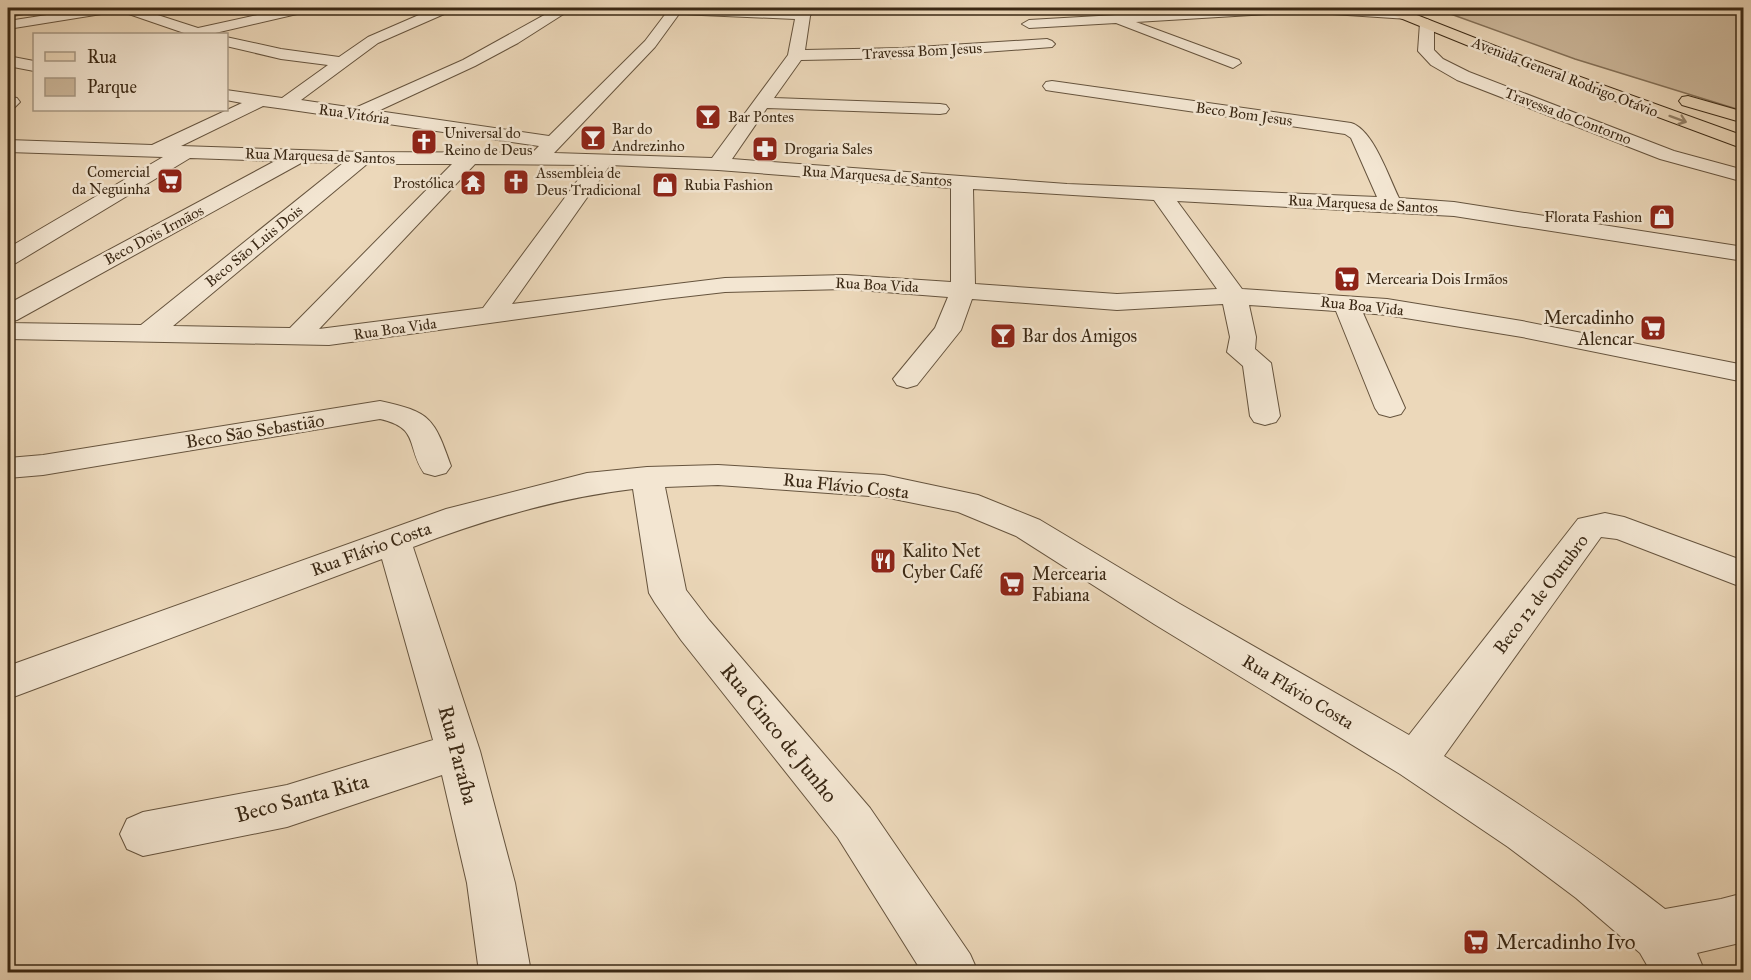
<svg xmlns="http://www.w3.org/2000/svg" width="1751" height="980" viewBox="0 0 1751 980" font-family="'IM FELL Great Primer',serif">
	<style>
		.green { fill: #ceba9e; stroke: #847159; stroke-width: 1.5 }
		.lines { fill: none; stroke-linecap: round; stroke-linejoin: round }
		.stream { fill: #806e56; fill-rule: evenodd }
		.minor-casing { stroke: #66543e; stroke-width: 2 }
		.major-casing { stroke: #3a2814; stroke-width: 2 }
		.minor { fill: #f3e6d2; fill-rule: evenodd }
		.major { fill: #ecd8ba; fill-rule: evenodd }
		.oneway { stroke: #938067 }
		.labels { text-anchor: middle; stroke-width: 5; stroke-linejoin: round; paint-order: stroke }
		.far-street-label { font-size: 15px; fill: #3a2814; stroke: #f3e6d2 }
		.far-poi-label { font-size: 15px; fill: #3a2814; stroke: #f3e6d2; text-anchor: start }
		.poi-label { font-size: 18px; fill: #3a2814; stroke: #f3e6d2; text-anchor: start }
		.street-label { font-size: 18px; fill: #3a2814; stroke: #f3e6d2 }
		.near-street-label { font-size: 21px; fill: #3a2814; stroke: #f3e6d2 }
		.near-poi-label { font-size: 21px; fill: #3a2814; stroke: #f3e6d2; text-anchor: start }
	</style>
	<rect width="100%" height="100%" fill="#ecd8ba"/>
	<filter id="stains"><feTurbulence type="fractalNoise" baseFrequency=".00333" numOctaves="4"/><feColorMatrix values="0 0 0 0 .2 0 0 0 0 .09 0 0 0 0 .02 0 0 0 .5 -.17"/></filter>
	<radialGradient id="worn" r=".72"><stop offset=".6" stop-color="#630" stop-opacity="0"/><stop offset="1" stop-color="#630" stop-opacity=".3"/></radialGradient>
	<path class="green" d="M1434 8H1743V111L1575 59Z"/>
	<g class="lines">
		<path class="stream" d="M50 8H61L8 18V14Z"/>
		<g class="minor-casing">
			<path id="minor" d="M92 8H136L198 28 289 8H312L310 11 211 34H187L120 11 8 29V21Z
				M435 8H453L451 11 378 43 301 100 355 108 463 60 557 8H573L518 43 475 66 378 111 549 136 645 41 670 8 799 11 802 8H816L810 16 805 50 902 48 1047 39 1052 41 1055 44 1052 47 902 58 801 60 774 98 940 104 946 105 949 109 946 113 940 114 767 108 732 159 1067 184 1377 197 1351 138 1345 134 1052 91 1046 90 1043 86 1046 82 1052 81 1351 123C1373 129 1389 178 1399 198L1454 202 1744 247V261L1454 216 1177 201 1242 289 1387 299 1522 321 1744 365V382L1522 337 1387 315 1363 313 1405 408 1401 414 1390 417 1379 414 1375 408 1336 311 1249 305 1256 337 1255 349 1271 363 1280 416 1276 422 1265 425 1254 422 1250 416 1243 366 1227 352 1230 337 1223 304 1117 310 972 299 961 330 917 385 907 388 897 385 893 379 935 328 948 297 846 289 725 292 664 299 329 345 8 339V323L141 325 343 163 303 162 17 320 8 322V304L275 161 190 158 16 263 8 265V248L163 157 8 152V140L152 145 242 103 226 100V90L282 98 328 65 281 59 226 46V37L281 49 339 57 368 37ZM679 14 795 19 788 55 712 158 554 153 655 47ZM263 106 285 109 539 146 532 153 362 152 181 146ZM367 164H452L290 328 173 326ZM475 164 589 165 483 308 319 329ZM610 165 718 170 951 188V282L846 275 725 278 512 304ZM973 189 1154 200 1217 289 1117 294 975 284Z
				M1238 8C1263 8 1404 3 1415 15L1408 19 1302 12 1136 22 1239 60 1241 63 1233 68 1116 23 1029 28 1022 24 1029 20Z
				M1427 19 1434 23V50L1443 59 1469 72 1674 151 1744 170V182L1660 159 1457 80 1431 65 1418 51 1420 23Z
				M8 56 34 61V71L8 66Z
				M11 97 17 98 20 102 14 108 8 109V98Z
				M380 401C431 412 434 418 451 466L446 473 435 476 424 473C406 446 420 428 380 419L43 475 8 478V458L43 455Z
				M718 465 884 475 978 495 1040 520 1180 604 1409 735 1578 519 1605 513 1624 517 1744 561V588L1617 539 1601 537 1444 756C1520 804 1594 853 1665 909L1721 899 1744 893V942L1697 953 1705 972H1651L1640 953 1576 898 1508 847 1400 774 1154 624 1016 536 958 512 884 497 718 485 665 487 686 590 709 620 870 808 970 954 978 972H922L838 838 681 640 655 603 649 593 633 489C557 498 484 520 413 547L480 751 515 883 531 972H479L467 883 442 775 287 827 143 856 127 849 120 834 127 819 143 812 287 785 433 740 382 559 8 699V666L446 509 587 473 647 467Z"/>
		</g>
		<g class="major-casing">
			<path id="major" d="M1381 8H1399L1503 49 1744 136V149L1491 55 1383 11Z
				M1688 96 1744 112V123L1682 105 1679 101 1682 97Z"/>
		</g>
		<use href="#minor" class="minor"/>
		<use href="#major" class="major"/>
	</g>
	<defs><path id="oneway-shaft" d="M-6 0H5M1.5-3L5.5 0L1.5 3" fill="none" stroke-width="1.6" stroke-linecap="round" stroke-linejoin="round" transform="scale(1.5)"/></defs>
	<use class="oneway" href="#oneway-shaft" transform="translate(1678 119) rotate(20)"/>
	<defs>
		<g id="bar-square" transform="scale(1.35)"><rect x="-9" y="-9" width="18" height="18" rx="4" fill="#8f2418" stroke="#f3e6d2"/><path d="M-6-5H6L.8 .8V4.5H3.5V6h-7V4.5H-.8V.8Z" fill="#fff"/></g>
		<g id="church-square" transform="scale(1.35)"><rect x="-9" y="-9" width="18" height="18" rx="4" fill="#8f2418" stroke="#f3e6d2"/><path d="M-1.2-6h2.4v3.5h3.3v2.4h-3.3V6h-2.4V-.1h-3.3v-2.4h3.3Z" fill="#fff"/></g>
		<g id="pharmacy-square" transform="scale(1.35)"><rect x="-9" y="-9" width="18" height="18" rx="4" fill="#8f2418" stroke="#f3e6d2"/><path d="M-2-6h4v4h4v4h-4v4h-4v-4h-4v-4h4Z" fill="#fff"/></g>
		<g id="supermarket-square" transform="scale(1.35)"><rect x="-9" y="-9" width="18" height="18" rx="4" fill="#8f2418" stroke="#f3e6d2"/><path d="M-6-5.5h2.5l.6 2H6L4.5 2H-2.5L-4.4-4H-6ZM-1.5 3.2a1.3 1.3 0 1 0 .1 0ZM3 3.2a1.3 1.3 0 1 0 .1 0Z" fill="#fff"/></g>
		<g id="temple-square" transform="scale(1.35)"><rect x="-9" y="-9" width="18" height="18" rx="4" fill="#8f2418" stroke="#f3e6d2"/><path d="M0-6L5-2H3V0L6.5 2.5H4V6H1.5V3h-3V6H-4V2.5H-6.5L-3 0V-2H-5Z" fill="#fff"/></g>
		<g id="shop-square" transform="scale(1.35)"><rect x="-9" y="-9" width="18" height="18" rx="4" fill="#8f2418" stroke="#f3e6d2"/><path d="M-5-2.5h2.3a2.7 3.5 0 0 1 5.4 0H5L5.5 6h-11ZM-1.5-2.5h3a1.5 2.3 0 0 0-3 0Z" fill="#fff"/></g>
		<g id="restaurant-square" transform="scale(1.35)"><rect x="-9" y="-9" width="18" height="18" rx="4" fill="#8f2418" stroke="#f3e6d2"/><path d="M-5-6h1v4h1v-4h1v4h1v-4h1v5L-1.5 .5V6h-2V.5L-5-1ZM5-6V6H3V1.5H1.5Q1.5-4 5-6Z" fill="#fff"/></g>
	</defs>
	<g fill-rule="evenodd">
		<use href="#bar-square" x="708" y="117"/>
		<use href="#bar-square" x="593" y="138"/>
		<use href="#church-square" x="424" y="142"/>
		<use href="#pharmacy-square" x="765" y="149"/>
		<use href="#supermarket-square" x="170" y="181"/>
		<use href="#church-square" x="516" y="182"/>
		<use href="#temple-square" x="473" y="183"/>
		<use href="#shop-square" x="665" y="185"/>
		<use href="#shop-square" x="1662" y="217"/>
		<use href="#supermarket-square" x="1347" y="279"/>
		<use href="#supermarket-square" x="1653" y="328"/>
		<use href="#bar-square" x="1003" y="336"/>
		<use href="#restaurant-square" x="883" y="561"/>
		<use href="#supermarket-square" x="1012" y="584"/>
		<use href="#supermarket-square" x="1476" y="942"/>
	</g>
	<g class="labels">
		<g class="far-street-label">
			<text transform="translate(922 51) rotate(-3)" y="5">Travessa Bom Jesus</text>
			<text transform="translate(1565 77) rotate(21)" y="5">Avenida General Rodrigo Otávio</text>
			<text transform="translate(354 114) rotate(8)" y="5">Rua Vitória</text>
			<text transform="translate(1244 114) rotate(8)" y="5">Beco Bom Jesus</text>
			<text transform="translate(1568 116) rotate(21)" y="5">Travessa do Contorno</text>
			<text transform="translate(320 156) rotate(2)" y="5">Rua Marquesa de Santos</text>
			<text transform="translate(877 176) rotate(4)" y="5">Rua Marquesa de Santos</text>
			<text transform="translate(1363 204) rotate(3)" y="5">Rua Marquesa de Santos</text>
			<text transform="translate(154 235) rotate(-28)" y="5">Beco Dois Irmãos</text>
			<text transform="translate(254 246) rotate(-39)" y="5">Beco São Luis Dois</text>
			<text transform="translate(877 285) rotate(3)" y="5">Rua Boa Vida</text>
			<text transform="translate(1362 306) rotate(6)" y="5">Rua Boa Vida</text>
			<text transform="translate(395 329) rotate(-8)" y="5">Rua Boa Vida</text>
		</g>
		<g class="far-poi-label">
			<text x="728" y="122">Bar Pontes</text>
			<text x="612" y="134">Bar do<tspan x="612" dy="17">Andrezinho</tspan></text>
			<text x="444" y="138">Universal do<tspan x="444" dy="17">Reino de Deus</tspan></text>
			<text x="784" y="154">Drogaria Sales</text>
			<text x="150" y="177" text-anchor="end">Comercial<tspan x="150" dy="17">da Neguinha</tspan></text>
			<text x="536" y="178">Assembleia de<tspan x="536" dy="17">Deus Tradicional</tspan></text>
			<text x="454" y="188" text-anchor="end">Prostólica</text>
			<text x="684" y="190">Rubia Fashion</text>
			<text x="1642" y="222" text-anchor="end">Florata Fashion</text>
			<text x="1366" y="284">Mercearia Dois Irmãos</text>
		</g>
		<g class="poi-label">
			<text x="1634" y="324" text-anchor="end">Mercadinho<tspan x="1634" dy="21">Alencar</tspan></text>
			<text x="1022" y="342">Bar dos Amigos</text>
			<text x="902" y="557">Kalito Net<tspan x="902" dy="21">Cyber Café</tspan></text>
			<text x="1032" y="580">Mercearia<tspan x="1032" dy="21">Fabiana</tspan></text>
		</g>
		<g class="street-label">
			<text transform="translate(255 431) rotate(-9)" y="6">Beco São Sebastião</text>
			<text transform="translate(846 486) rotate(6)" y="6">Rua Flávio Costa</text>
			<text transform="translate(371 549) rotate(-20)" y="6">Rua Flávio Costa</text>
			<text transform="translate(1541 594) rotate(-53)" y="6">Beco 12 de Outubro</text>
			<text transform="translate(1298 692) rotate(31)" y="6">Rua Flávio Costa</text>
		</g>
		<g class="near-street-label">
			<text transform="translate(779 733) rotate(51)" y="7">Rua Cinco de Junho</text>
			<text transform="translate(458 755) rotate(75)" y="7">Rua Paraíba</text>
			<text transform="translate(302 798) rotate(-15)" y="7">Beco Santa Rita</text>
		</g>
		<g class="near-poi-label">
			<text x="1496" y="949">Mercadinho Ivo</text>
		</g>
	</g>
	<rect width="1751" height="980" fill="none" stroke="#ecd8ba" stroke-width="30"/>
	<rect x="9" y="9" width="1733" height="962" fill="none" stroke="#3a2814" stroke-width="3"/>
	<rect x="15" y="15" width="1721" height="950" fill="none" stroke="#3a2814" stroke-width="1.5"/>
	<rect x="33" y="33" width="195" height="78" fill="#f3e6d2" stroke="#a99a86" stroke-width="1.5"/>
	<rect x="45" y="52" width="30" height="9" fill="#ecd8ba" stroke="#a99a86" stroke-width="1.5"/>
	<text x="87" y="63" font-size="18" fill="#3a2814">Rua</text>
	<rect x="45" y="78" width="30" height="18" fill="#ceba9e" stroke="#a99a86" stroke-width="1.5"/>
	<text x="87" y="93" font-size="18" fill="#3a2814">Parque</text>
	<rect width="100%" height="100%" filter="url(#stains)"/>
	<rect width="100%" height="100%" fill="url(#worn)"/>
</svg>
